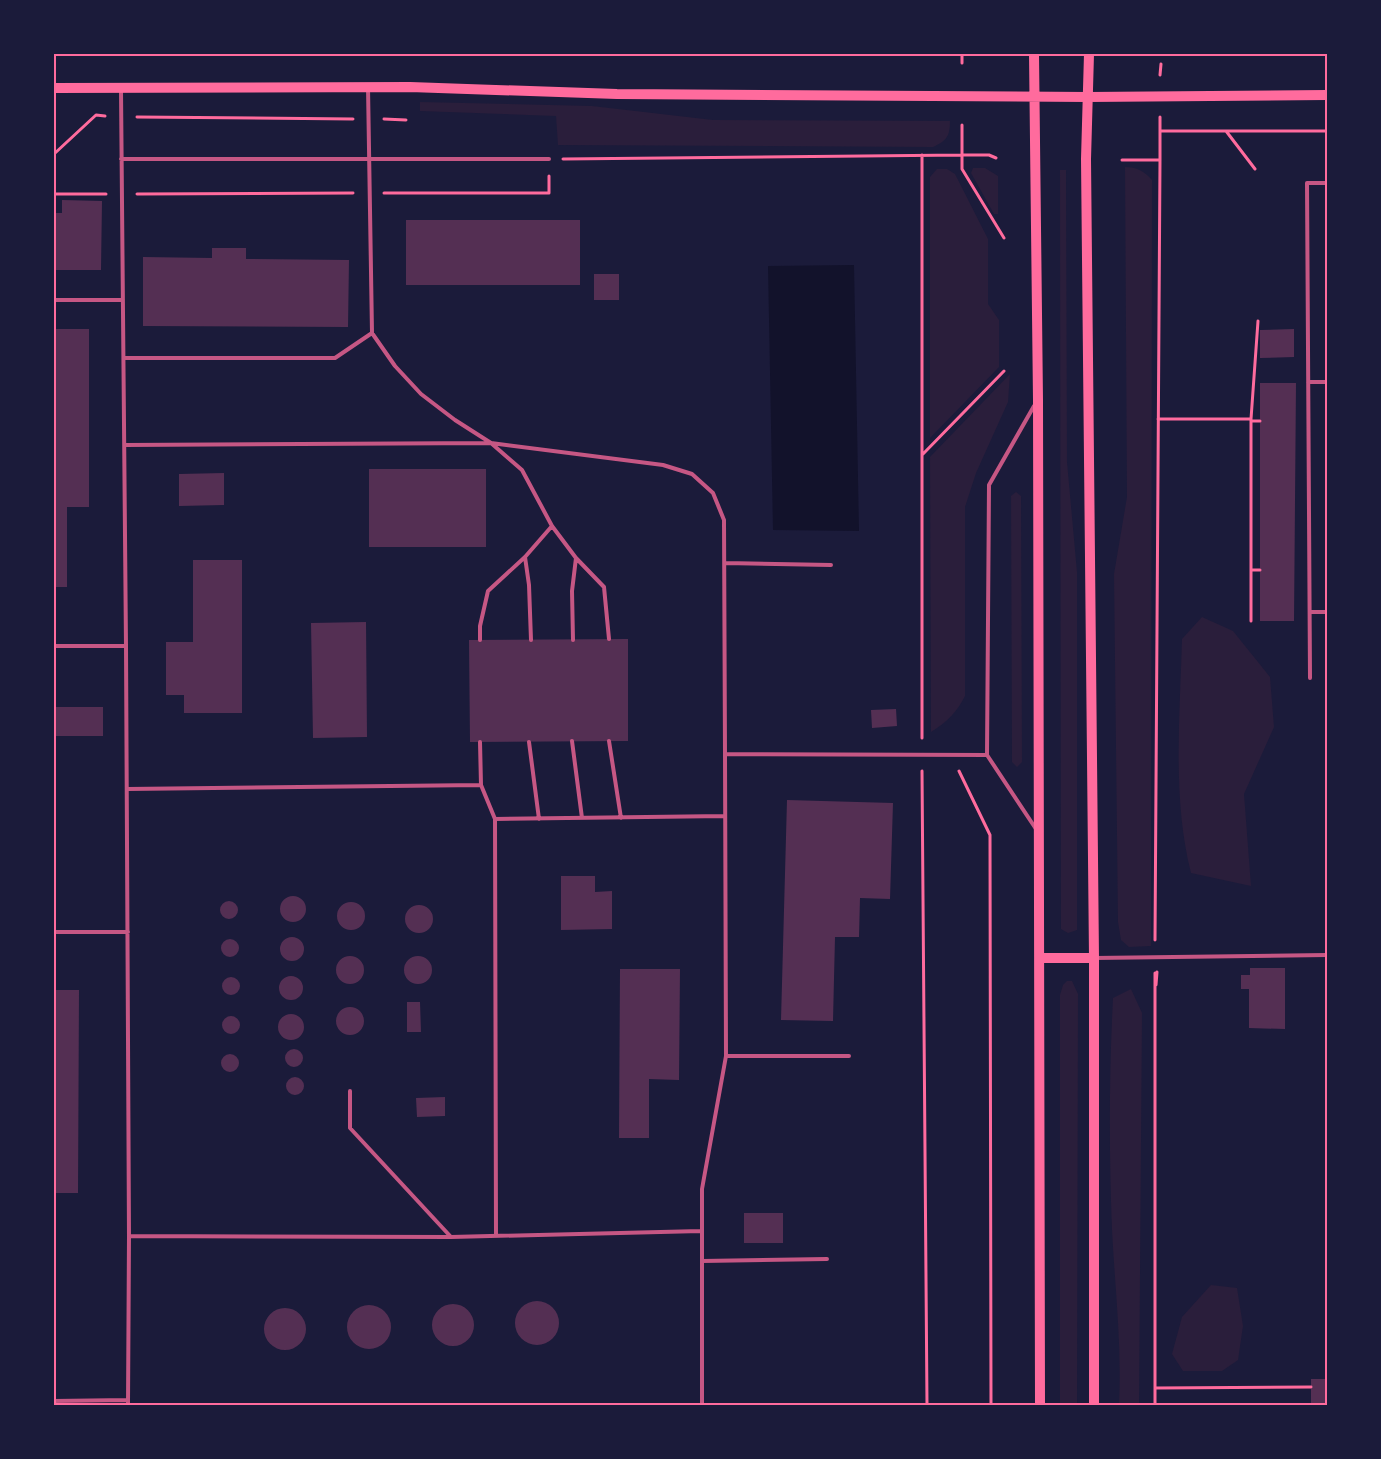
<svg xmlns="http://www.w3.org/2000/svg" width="1381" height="1459" viewBox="0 0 1381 1459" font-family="Commissioner,sans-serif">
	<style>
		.green { fill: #2a1e3b }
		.water { fill: #12122b }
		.building { fill: #542f53 }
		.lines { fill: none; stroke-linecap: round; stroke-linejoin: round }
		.path { stroke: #ff6b9d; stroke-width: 3 }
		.service { stroke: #c65784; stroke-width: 4 }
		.secondary { stroke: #ff6b9d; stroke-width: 10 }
		.neatline { fill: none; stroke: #ff6b9d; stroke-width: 2 }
	</style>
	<rect width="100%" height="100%" fill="#1b1b3a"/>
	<path class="green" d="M420 102 592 106 713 120 950 121C950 137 946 141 933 147L558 145 556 116 420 111Z
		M1125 167C1137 167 1144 171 1152 180L1151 946 1129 947 1121 940 1118 922 1114 574 1127 497Z
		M973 168H985L998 176V214H994L971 173Z
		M937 169H947L955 174 988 239V304L999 320V367L930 438V177Z
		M1060 170H1066L1067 462 1077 572V930L1068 933 1061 929Z
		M1010 374 1008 402 976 473 965 507V696C957 712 947 722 931 732L930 457Z
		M1016 492 1021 496 1022 762 1017 767 1012 762 1011 496Z
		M1202 617 1233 631 1270 677 1274 727 1244 794 1251 886 1191 873C1172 798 1180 716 1182 639Z
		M1067 981H1072L1078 994 1077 1405H1060V995L1063 985Z
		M1131 989 1142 1013 1139 1405H1119C1122 1346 1115 1289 1112 1230 1109 1152 1109 1075 1113 998Z
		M1211 1285 1237 1288 1243 1326 1238 1360 1222 1371H1183L1172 1354 1182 1317Z"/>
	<path class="water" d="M854 265 859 531 773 530 768 266Z"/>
	<path class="building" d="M62 200 102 201 101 270H54V213H62Z
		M406 220H580V285H406Z
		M212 248H246V259L349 260 348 327 143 326V257L212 258Z
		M594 274H619V300H594Z
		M54 329H89V507H67V587H54Z
		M1294 329V357L1260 358V330Z
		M1260 383H1296L1294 621H1260Z
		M369 469H486V547H369Z
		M224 473V505L179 506V474Z
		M193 560H242V713H184V695H166V642H193Z
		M366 622 367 737 313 738 311 623Z
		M628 639V741L470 742 469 640Z
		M54 707H103V736H54Z
		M896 709 897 726 872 728 871 710Z
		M787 800 893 803 890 899 860 898 859 937H835L833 1021 781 1020Z
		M561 876H595V892L612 891V929L561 930Z
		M280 909a13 13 0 1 1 26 0a13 13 0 1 1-26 0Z
		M220 910a9 9 0 1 1 18 0a9 9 0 1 1-18 0Z
		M337 916a14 14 0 1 1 28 0a14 14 0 1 1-28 0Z
		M405 919a14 14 0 1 1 28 0a14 14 0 1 1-28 0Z
		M280 949a12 12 0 1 1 24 0a12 12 0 1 1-24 0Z
		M221 948a9 9 0 1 1 18 0a9 9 0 1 1-18 0Z
		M404 970a14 14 0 1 1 28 0a14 14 0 1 1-28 0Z
		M336 970a14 14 0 1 1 28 0a14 14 0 1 1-28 0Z
		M1250 968H1285V1029L1249 1028V989H1241V975H1250Z
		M620 969H680L679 1080 649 1079V1138H619Z
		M279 988a12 12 0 1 1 24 0a12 12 0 1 1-24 0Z
		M222 986a9 9 0 1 1 18 0a9 9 0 1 1-18 0Z
		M54 990H79L78 1193H54Z
		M407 1002H420L421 1032H407Z
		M336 1021a14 14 0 1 1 28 0a14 14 0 1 1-28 0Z
		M278 1027a13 13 0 1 1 26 0a13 13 0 1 1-26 0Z
		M222 1025a9 9 0 1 1 18 0a9 9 0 1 1-18 0Z
		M285 1058a9 9 0 1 1 18 0a9 9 0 1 1-18 0Z
		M221 1063a9 9 0 1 1 18 0a9 9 0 1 1-18 0Z
		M286 1086a9 9 0 1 1 18 0a9 9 0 1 1-18 0Z
		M445 1097V1116L417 1117 416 1098Z
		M744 1213H783V1243H744Z
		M515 1323a22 22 0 1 1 44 0a22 22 0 1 1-44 0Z
		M432 1325a21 21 0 1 1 42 0a21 21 0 1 1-42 0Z
		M347 1327a22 22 0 1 1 44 0a22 22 0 1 1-44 0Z
		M264 1329a21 21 0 1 1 42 0a21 21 0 1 1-42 0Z
		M1311 1379H1327V1405H1311Z"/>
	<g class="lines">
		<path class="path" d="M962 54V63
			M1160 75 1161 64
			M137 117 353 119
			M384 119 406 120
			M962 125V169L1004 238
			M1160 131H1327
			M1226 131 1255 169
			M54 154 96 115 105 116
			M922 155V738
			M563 159 962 155H989L996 158
			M1122 160H1160V117
			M384 193H549V176
			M54 194H106
			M137 194 353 193
			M1158 419H1251
			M1251 421H1260
			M923 454 1004 371
			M1251 570H1260
			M1251 621V419L1258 321
			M922 771 927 1405
			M959 771 990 835 991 1405
			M1155 940 1160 160
			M1155 973V1405
			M1156 985 1157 972
			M1156 1388 1311 1387"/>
		<path class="service" d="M121 159H549
			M54 300H122
			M372 333 395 366 421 394 455 420 491 443 663 465 692 474 713 493 724 520 725 754
			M125 358H335L372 333 368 87
			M1308 382H1327
			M1034 406 989 485 987 755 1036 829
			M125 445 491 443 522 470 552 526 576 558 572 591 573 640
			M525 557 529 585 531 640
			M576 558 604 587 609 639
			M725 563 831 565
			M1310 612H1327
			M480 640V626L488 591 525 557 552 526
			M54 646H126L121 90
			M126 646 129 1236
			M1310 678 1307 183H1327
			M572 741 582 818
			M609 741 621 818
			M480 742 481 785 495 819 725 816
			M529 742 539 819
			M127 789 481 785
			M495 819 496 1236
			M54 932H128
			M1094 958 1327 955
			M726 1056H849
			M350 1091V1128L451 1237
			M702 1261 827 1259
			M54 1401 128 1400
			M128 1405 129 1236 451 1237 701 1231
			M702 1405V1189L726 1056 725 754 987 755"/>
		<path class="secondary" d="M1034 54 1038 400 1040 1405
			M1089 54 1086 159 1094 958V1405
			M54 88 410 87 617 94 1088 97 1327 95
			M1040 958H1094"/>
	</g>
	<rect width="1381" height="1459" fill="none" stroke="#1b1b3a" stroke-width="110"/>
	<rect x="55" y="55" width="1271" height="1349" class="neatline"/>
</svg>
